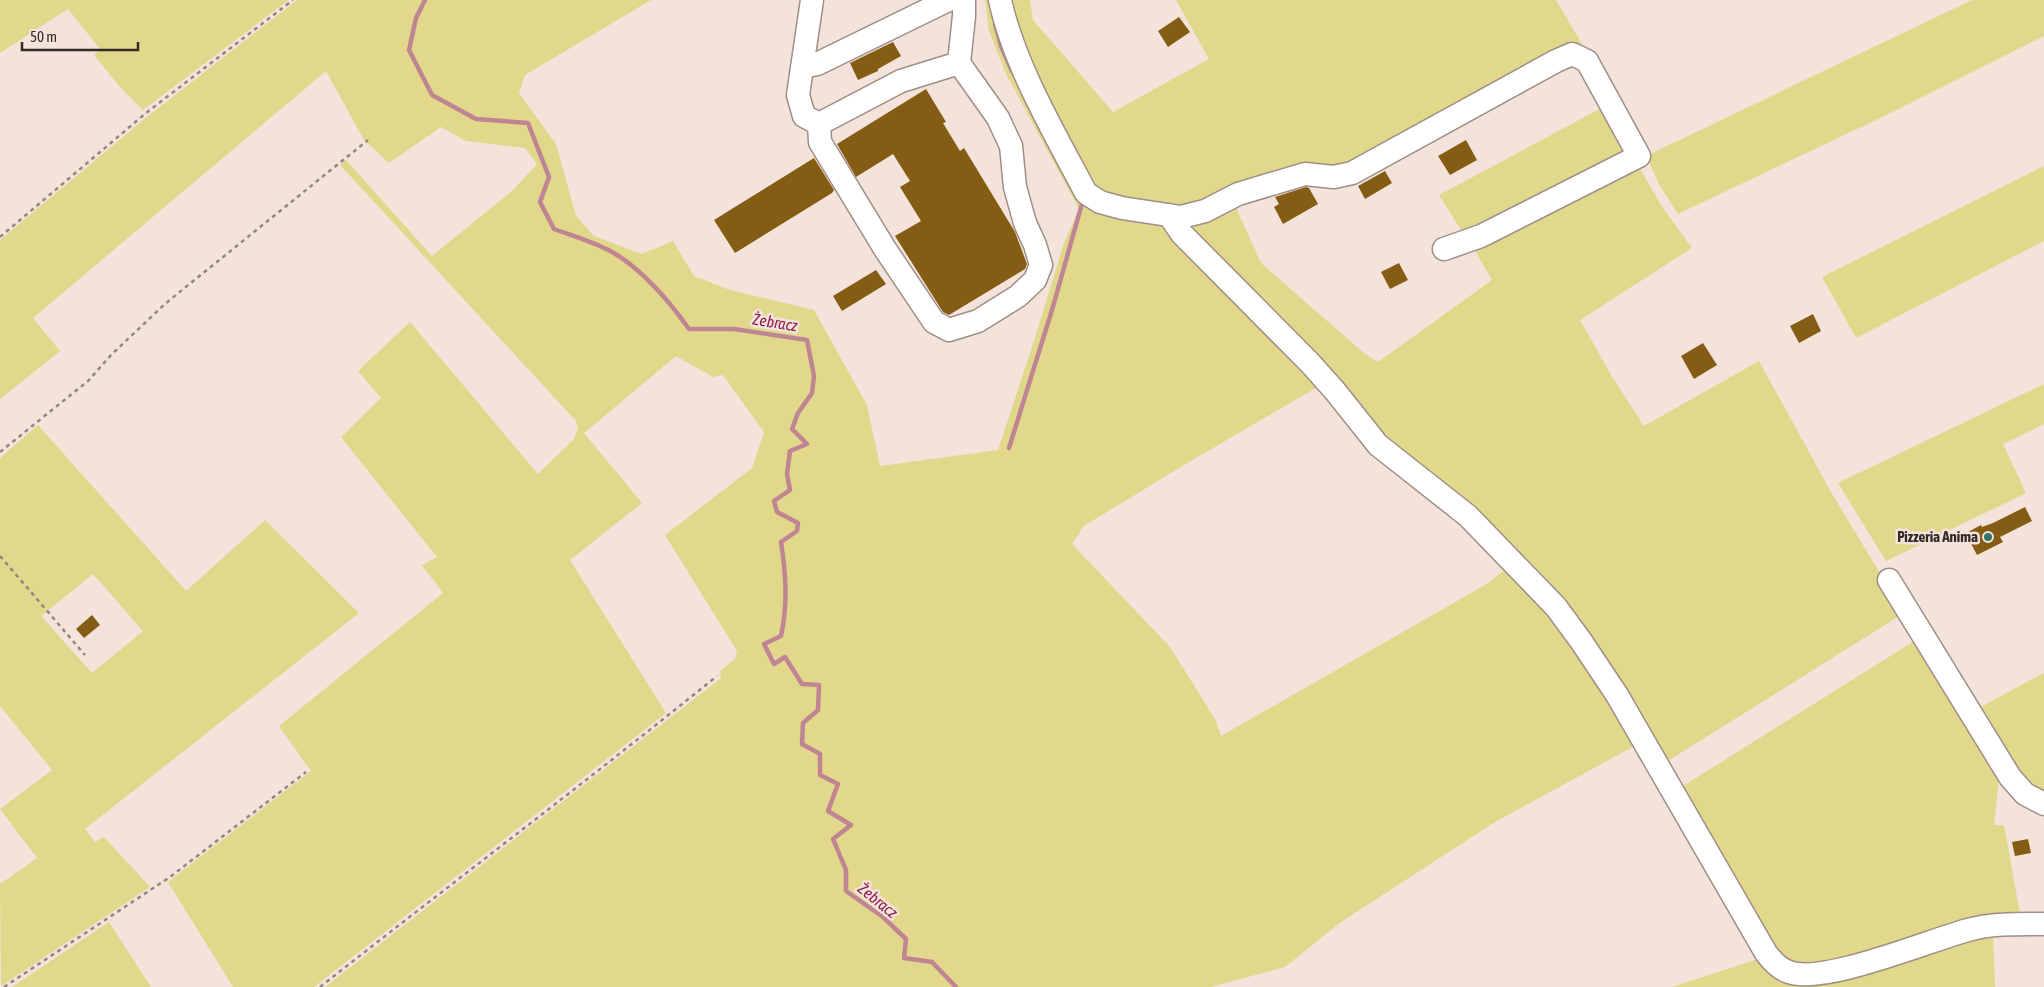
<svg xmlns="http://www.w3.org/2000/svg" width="2044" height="987" viewBox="0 0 2044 987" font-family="'Asap Condensed',sans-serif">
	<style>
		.green { fill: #e2d88b; fill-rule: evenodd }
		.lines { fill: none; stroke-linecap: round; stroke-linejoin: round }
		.stream { stroke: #bf8593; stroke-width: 4.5 }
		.building { fill: #855c14 }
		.minor-casing { stroke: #9e8f86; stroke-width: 25 }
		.path { stroke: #918680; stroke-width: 2.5; stroke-dasharray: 4 4; stroke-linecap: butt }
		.minor { stroke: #fff; stroke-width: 22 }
		.poi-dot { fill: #337566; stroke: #f4e3da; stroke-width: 2 }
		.labels { text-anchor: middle; stroke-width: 5; stroke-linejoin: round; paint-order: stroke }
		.poi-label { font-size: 15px; font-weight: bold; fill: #322b28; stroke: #f4e3da; text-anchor: end }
		.water-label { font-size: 16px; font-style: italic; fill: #901d4c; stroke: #f4e3da }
	</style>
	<rect width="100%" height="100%" fill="#f4e3da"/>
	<path class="green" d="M0 0H289L143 110 119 86 94 55 100 49 68 9 0 53Z
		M297 0H651L525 75 519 93 556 144 576 216 594 236 642 254 673 241 694 276 730 290 814 310 867 405 880 466 998 450 1034 341 1064 243 1079 209 1006 74 989 31 985 0H1030L1033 20 1113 112 1209 59 1176 0H1556L1589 56 1351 167 1234 203 1261 263 1365 354 1378 362 1492 280 1471 244 1635 160 1661 205 1692 248 1580 320 1611 375 1644 426 1759 361 1831 492 1904 613 1666 762 1638 744 1495 822 1341 922 1285 967 1211 987H325L721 678 720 671 735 659 737 651 665 535 752 468 764 432 723 375 713 377 676 356 584 433 642 503 570 560 666 713 314 987H233L168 882 311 771 279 726 443 593 422 565 437 557 341 437 381 398 358 371 410 322 538 474 574 439 578 429 576 421 340 165 346 160 432 256 512 191 537 164 525 148 466 141 441 127 389 163 364 140 326 71 33 318 60 351 0 399V240L148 116ZM1321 385 1509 567 1485 585 1221 736 1215 719 1170 647 1072 544 1084 526 1184 465Z
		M1972 0H2044V36L1899 109 1678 214 1660 186 1646 156Z
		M1607 105 1633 155 1466 238 1439 195Z
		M2044 166V241L1856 338 1822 277Z
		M2044 384V424L2003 444 2026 493 1886 561 1838 483Z
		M38 425 186 591 265 520 359 613 85 829 95 842 104 837 150 887 1 986 0 884 37 858 0 809 52 770 0 706V458ZM93 574 143 631 92 673 41 616Z
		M1919 638 2000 770 1994 825H2004L2021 919 1798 968 1779 954 1680 788Z
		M2044 673V794L2027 786 1973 711Z
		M109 922 151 987H11H12Z
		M1993 930 1995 987H1672L1761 958C1783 980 1784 985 1817 984Z"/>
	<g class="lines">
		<path class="stream" d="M425 0 416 18 409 50 432 95 476 119 528 123 549 177 540 202 554 229C573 236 594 242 612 252 641 268 670 302 689 329H734L807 340 814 376 812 393 798 413 792 429 807 444 790 451 787 474 790 490 774 501 777 512 798 523 797 531 781 542C786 574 788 604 781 636L764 644 774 664 785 657 802 684 819 685 818 710 803 723 802 744 820 754V775L838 784 828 811 851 825 833 839 846 870V891L883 917 906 939 904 958 932 962 956 987
			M995 24 1001 46 1012 71
			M1009 448 1052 310 1083 200"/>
	</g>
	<path class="building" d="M1179 17 1190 32 1168 47 1158 31Z
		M893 42 901 56 878 69V71L858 80 850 63Z
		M926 89 946 122 943 123 960 151 964 148 1015 232 1027 264 1025 269 949 315 943 312 895 236 921 221 900 187 910 181 893 154 856 177 837 144Z
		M1466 140 1477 160 1450 175 1438 156Z
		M814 158 834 190 832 193 735 253 714 220Z
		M1385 171 1392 183 1365 199 1358 186Z
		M1306 187 1309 188 1318 204 1283 224 1274 207 1279 204 1275 197Z
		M1399 263 1408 280 1390 289 1381 272Z
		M876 270 886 284 842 311 833 296Z
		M1813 314 1821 331 1799 343 1790 326Z
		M1703 343 1717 365 1694 379 1681 356Z
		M2025 507 2032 521 2000 537 2003 542 1977 555 1967 536 1969 534 1968 532 1981 525 1982 527 1993 523Z
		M92 615 100 625 84 638 76 629Z
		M2028 839 2031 853 2015 856 2012 842Z"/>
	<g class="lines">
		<g class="minor-casing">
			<path id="minor" d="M812 0 798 95 804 116 819 124 901 81 959 63 964 16V0
				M1000 0C1014 65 1055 134 1086 193L1100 202 1122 208 1181 217 1205 211 1238 194 1305 174 1334 177 1352 173 1556 61 1572 54 1587 61 1639 156 1481 236 1444 249
				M802 67 817 64 948 0
				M819 124 820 142 885 249 934 322 949 330 978 321 1018 296 1035 280 1041 265 1035 245 1025 223 1015 187 1011 146 998 118 959 63
				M1169 215 1182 234 1310 363 1335 391 1378 445 1468 516 1556 607 1581 641 1617 695 1766 953C1772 961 1779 969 1789 972 1823 985 1930 940 1968 930 1993 923 2019 924 2044 924
				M1889 580 2010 777 2025 794 2044 804"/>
		</g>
		<path class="path" d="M0 237 146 113 293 0
			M0 452 88 381 112 354 166 303 368 140
			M0 556 85 655
			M4 987 170 877 306 772
			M320 987C452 883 586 782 717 676"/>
		<use href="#minor" class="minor"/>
	</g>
	<circle class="poi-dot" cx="1988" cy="537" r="5"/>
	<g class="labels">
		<g class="poi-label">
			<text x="1978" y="542">Pizzeria Anima</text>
		</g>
		<g class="water-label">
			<text transform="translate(775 322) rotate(9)" y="6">Żebracz</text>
			<text transform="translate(878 900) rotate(39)" y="6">Żebracz</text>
		</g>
	</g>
	<path d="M22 42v8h116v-8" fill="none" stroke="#322b28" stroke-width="2.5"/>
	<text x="30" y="42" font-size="15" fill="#322b28" stroke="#f4e3da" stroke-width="4" paint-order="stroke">50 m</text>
</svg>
